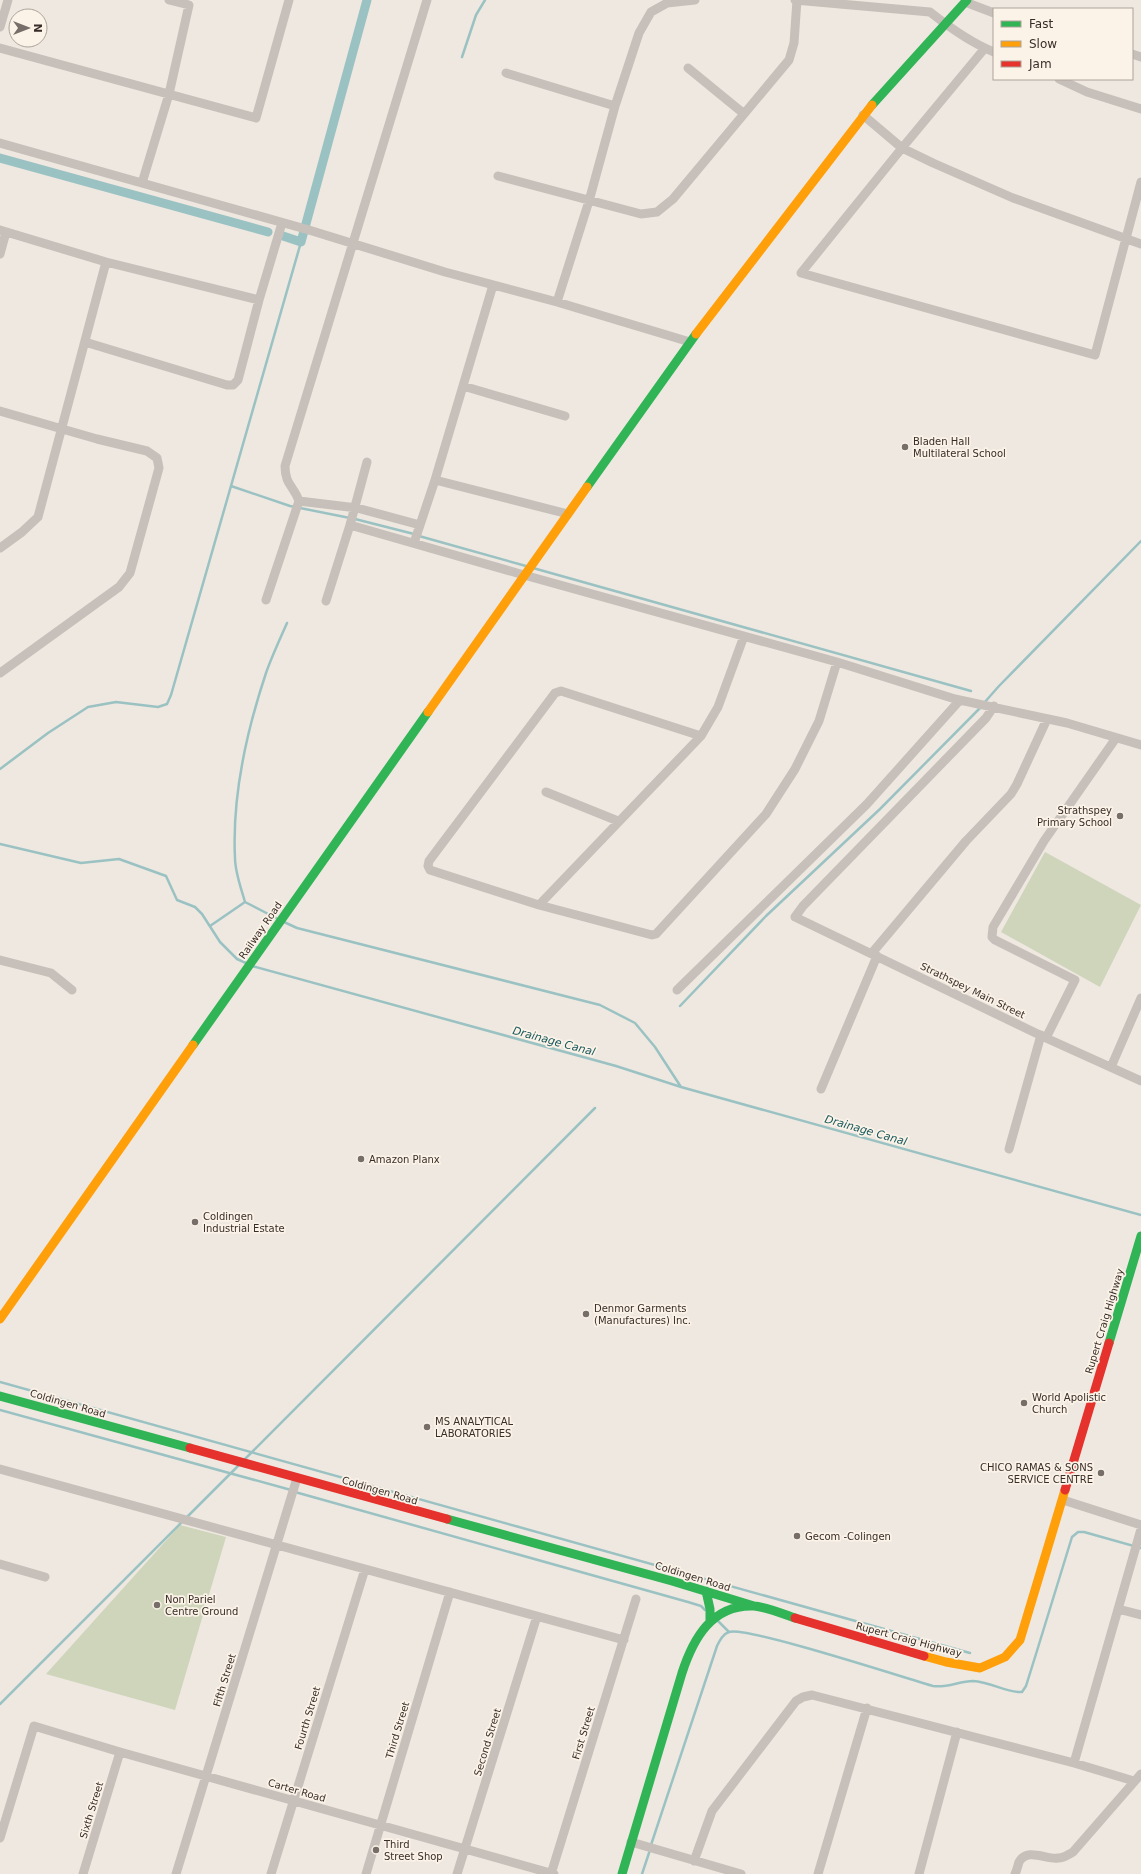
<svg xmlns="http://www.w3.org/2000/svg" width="1141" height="1874" viewBox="0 0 1141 1874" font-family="'DejaVu Sans',sans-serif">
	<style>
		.green { fill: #cfd5ba }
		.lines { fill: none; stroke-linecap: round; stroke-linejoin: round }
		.stream { stroke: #9bc2c2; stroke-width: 2.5 }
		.canal { stroke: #9bc2c2; stroke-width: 9 }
		.street { stroke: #c7c0ba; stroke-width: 9 }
		.fast { stroke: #30b455; stroke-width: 9 }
		.slow { stroke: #ff9f0a; stroke-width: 9 }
		.jam { stroke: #e5322d; stroke-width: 9 }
		.poi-dot { fill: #786e69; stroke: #fbf3e8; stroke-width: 1.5 }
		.labels { text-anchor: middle; stroke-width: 3.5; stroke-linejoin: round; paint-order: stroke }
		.poi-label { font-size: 10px; fill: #392d28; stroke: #fbf3e8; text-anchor: start }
		.street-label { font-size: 10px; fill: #392d28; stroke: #fbf3e8 }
		.water-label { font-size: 11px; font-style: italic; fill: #19595e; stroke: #fbf3e8 }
	</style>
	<rect width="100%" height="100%" fill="#eee8e1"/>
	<path class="green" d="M1045 852 1141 905 1100 987 1001 932Z
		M180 1525 226 1537 175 1710 46 1674Z"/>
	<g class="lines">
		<path class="stream" d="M462 57 476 15 485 0
			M231 486 290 506 355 519 414 534
			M419 536 526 566
			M533 568 971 691
			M984 703 999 686 1141 541
			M0 769 48 733 88 707 116 702 158 707 167 704 171 695 301 242
			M0 844 81 863 119 859 166 876 177 900 195 907 202 914 220 942 237 959 246 963
			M245 902 278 919
			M284 922 297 928 600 1005 635 1023 655 1047 681 1087
			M210 926 245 902C241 888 235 872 235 858 232 798 247 730 266 673 272 656 280 639 287 623
			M252 966 616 1066 681 1087 1141 1215
			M680 1006 766 916 880 809 981 707
			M0 1382 970 1653
			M0 1410 291 1490
			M245 1459 595 1108
			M295 1492 688 1602 701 1606 705 1610
			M187 1517 239 1465
			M718 1621 729 1632
			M0 1704 182 1522
			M651 1845 717 1646C720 1640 723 1634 729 1632 746 1626 905 1678 933 1686 948 1688 959 1681 973 1681 991 1682 1007 1693 1022 1692L1026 1686 1036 1654 1072 1537 1078 1532H1084L1141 1548
			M642 1874 650 1850"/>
		<path class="canal" d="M0 158 268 232
			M283 236 301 242 367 0"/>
		<path class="street" d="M795 0 930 12C949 27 971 43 994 52
			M965 2 994 13
			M0 27 8 0
			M0 48 256 118 289 0
			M985 48 902 148 801 273 1095 355 1141 182
			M1132 54 1141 57
			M688 68 743 113
			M506 73 615 106
			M1059 79 1087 92 1141 109
			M863 115 902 148 933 163 1013 198 1141 244
			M0 143 309 230 445 272 557 302 690 342
			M498 176 641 214 657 212 673 199 789 60 794 43 797 0
			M142 183 169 94 189 5 169 0
			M0 230 106 262 259 300 282 223
			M0 254 6 232
			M557 302 589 201 615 106 639 33 651 12 667 3 695 0
			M85 342 227 385H233L238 380 259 300
			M463 386 565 416
			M0 411 97 439 147 451 157 458 159 468 130 573 119 587 0 673
			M435 480 568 514
			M299 501 357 508 420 525
			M350 525 367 462
			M414 543 435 480 493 285
			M0 548 22 532 38 517 106 262
			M266 600 299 501C294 486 285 485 285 466L427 0
			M326 601 350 525 524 575 837 662 955 699 1067 723 1141 745
			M994 706 986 718 803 906 795 917 1046 1038 1141 1081
			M701 736 561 691 555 693 429 861 428 866 430 870 539 905 652 935 656 934 766 814 795 769 819 721 837 662
			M546 792 618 821
			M539 905 701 736 718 707 744 636
			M872 953 966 841 1011 794 1017 784 1047 719
			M0 960 51 973 72 990
			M677 990 867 804 960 700
			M1046 1038 1075 980 995 940 992 937 993 927 1044 841 1116 738
			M1111 1067 1141 998
			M821 1089 877 956
			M1009 1149 1041 1035
			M0 1469 624 1640
			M1063 1500 1141 1525
			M0 1564 45 1577
			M1118 1609 1141 1615
			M1074 1763 1141 1529
			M0 1838 34 1726 120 1752 554 1874
			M631 1842 741 1874
			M694 1861 712 1811 796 1701 803 1697 812 1695 1074 1763 1134 1781
			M83 1874 120 1752
			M176 1874 297 1478
			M271 1874 365 1569
			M366 1874 450 1592
			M457 1874 537 1616
			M551 1874 636 1599
			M818 1874 867 1708
			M919 1874 957 1732
			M1015 1874C1017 1870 1018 1865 1019 1862 1027 1847 1047 1860 1058 1858 1064 1858 1068 1855 1073 1852L1141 1774"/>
		<path class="fast" d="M872 105 967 0
			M587 487 696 334
			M193 1045 428 712
			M1109 1343 1141 1236
			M0 1396 190 1448
			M447 1519 672 1581 754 1606
			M706 1591 710 1609V1621
			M622 1874 682 1673C693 1639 712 1604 754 1606 767 1607 783 1614 795 1618"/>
		<path class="slow" d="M696 334 872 105
			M428 712 587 487
			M0 1319 193 1045
			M924 1656 946 1662 980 1668 1005 1657 1020 1640 1065 1490"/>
		<path class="jam" d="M190 1448 447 1519
			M1065 1490 1109 1343
			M795 1618 924 1656"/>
	</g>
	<g class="poi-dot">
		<circle cx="905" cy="447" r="4"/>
		<circle cx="1120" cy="816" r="4"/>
		<circle cx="361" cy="1159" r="4"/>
		<circle cx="195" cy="1222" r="4"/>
		<circle cx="586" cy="1314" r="4"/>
		<circle cx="1024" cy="1403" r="4"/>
		<circle cx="427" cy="1427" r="4"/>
		<circle cx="1101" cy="1473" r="4"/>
		<circle cx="797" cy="1536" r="4"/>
		<circle cx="157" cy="1605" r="4"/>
		<circle cx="376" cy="1850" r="4"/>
	</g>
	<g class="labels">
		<g class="poi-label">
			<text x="913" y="445">Bladen Hall<tspan x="913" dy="12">Multilateral School</tspan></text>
			<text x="1112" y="814" text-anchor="end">Strathspey<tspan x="1112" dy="12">Primary School</tspan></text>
			<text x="369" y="1163">Amazon Planx</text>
			<text x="203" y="1220">Coldingen<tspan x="203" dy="12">Industrial Estate</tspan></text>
			<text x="594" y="1312">Denmor Garments<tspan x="594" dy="12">(Manufactures) Inc.</tspan></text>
			<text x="1032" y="1401">World Apolistic<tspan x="1032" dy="12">Church</tspan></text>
			<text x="435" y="1425">MS ANALYTICAL<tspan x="435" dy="12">LABORATORIES</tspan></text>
			<text x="1093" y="1471" text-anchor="end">CHICO RAMAS &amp; SONS<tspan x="1093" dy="12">SERVICE CENTRE</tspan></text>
			<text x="805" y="1540">Gecom -Colingen</text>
			<text x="165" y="1603">Non Pariel<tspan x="165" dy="12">Centre Ground</tspan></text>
			<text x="384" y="1848">Third<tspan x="384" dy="12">Street Shop</tspan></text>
		</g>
		<g class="street-label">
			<text transform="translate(260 930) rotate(-55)" y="4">Railway Road</text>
			<text transform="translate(973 990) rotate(26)" y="4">Strathspey Main Street</text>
			<text transform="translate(1104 1321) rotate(-73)" y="4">Rupert Craig Highway</text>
			<text transform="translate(68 1403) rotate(16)" y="4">Coldingen Road</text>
			<text transform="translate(380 1490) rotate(16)" y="4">Coldingen Road</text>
			<text transform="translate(693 1576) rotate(17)" y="4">Coldingen Road</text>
			<text transform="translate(909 1639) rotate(15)" y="4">Rupert Craig Highway</text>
			<text transform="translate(224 1680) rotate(-73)" y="4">Fifth Street</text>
			<text transform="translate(307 1718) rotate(-73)" y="4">Fourth Street</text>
			<text transform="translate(397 1730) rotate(-73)" y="4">Third Street</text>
			<text transform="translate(583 1733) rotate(-73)" y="4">First Street</text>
			<text transform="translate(487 1742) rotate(-73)" y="4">Second Street</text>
			<text transform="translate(297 1790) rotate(16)" y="4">Carter Road</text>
			<text transform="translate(91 1810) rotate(-73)" y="4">Sixth Street</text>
		</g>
		<g class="water-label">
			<text transform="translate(554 1041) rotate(15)" y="4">Drainage Canal</text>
			<text transform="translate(866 1130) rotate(16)" y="4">Drainage Canal</text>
		</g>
	</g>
	<rect x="993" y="8" width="140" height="72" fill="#fbf3e8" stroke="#ada49b"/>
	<rect x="1001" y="21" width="20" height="6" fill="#30b455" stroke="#ada49b"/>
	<text x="1029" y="28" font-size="12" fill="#392d28">Fast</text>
	<rect x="1001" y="41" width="20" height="6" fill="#ff9f0a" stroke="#ada49b"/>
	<text x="1029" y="48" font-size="12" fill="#392d28">Slow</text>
	<rect x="1001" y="61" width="20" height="6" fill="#e5322d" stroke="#ada49b"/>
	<text x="1029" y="68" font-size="12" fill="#392d28">Jam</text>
	<g transform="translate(28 28) rotate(90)"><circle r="19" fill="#fbf3e8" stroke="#ada49b"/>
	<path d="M0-3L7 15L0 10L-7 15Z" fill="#786e69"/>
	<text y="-6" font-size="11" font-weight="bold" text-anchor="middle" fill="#392d28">N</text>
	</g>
</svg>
